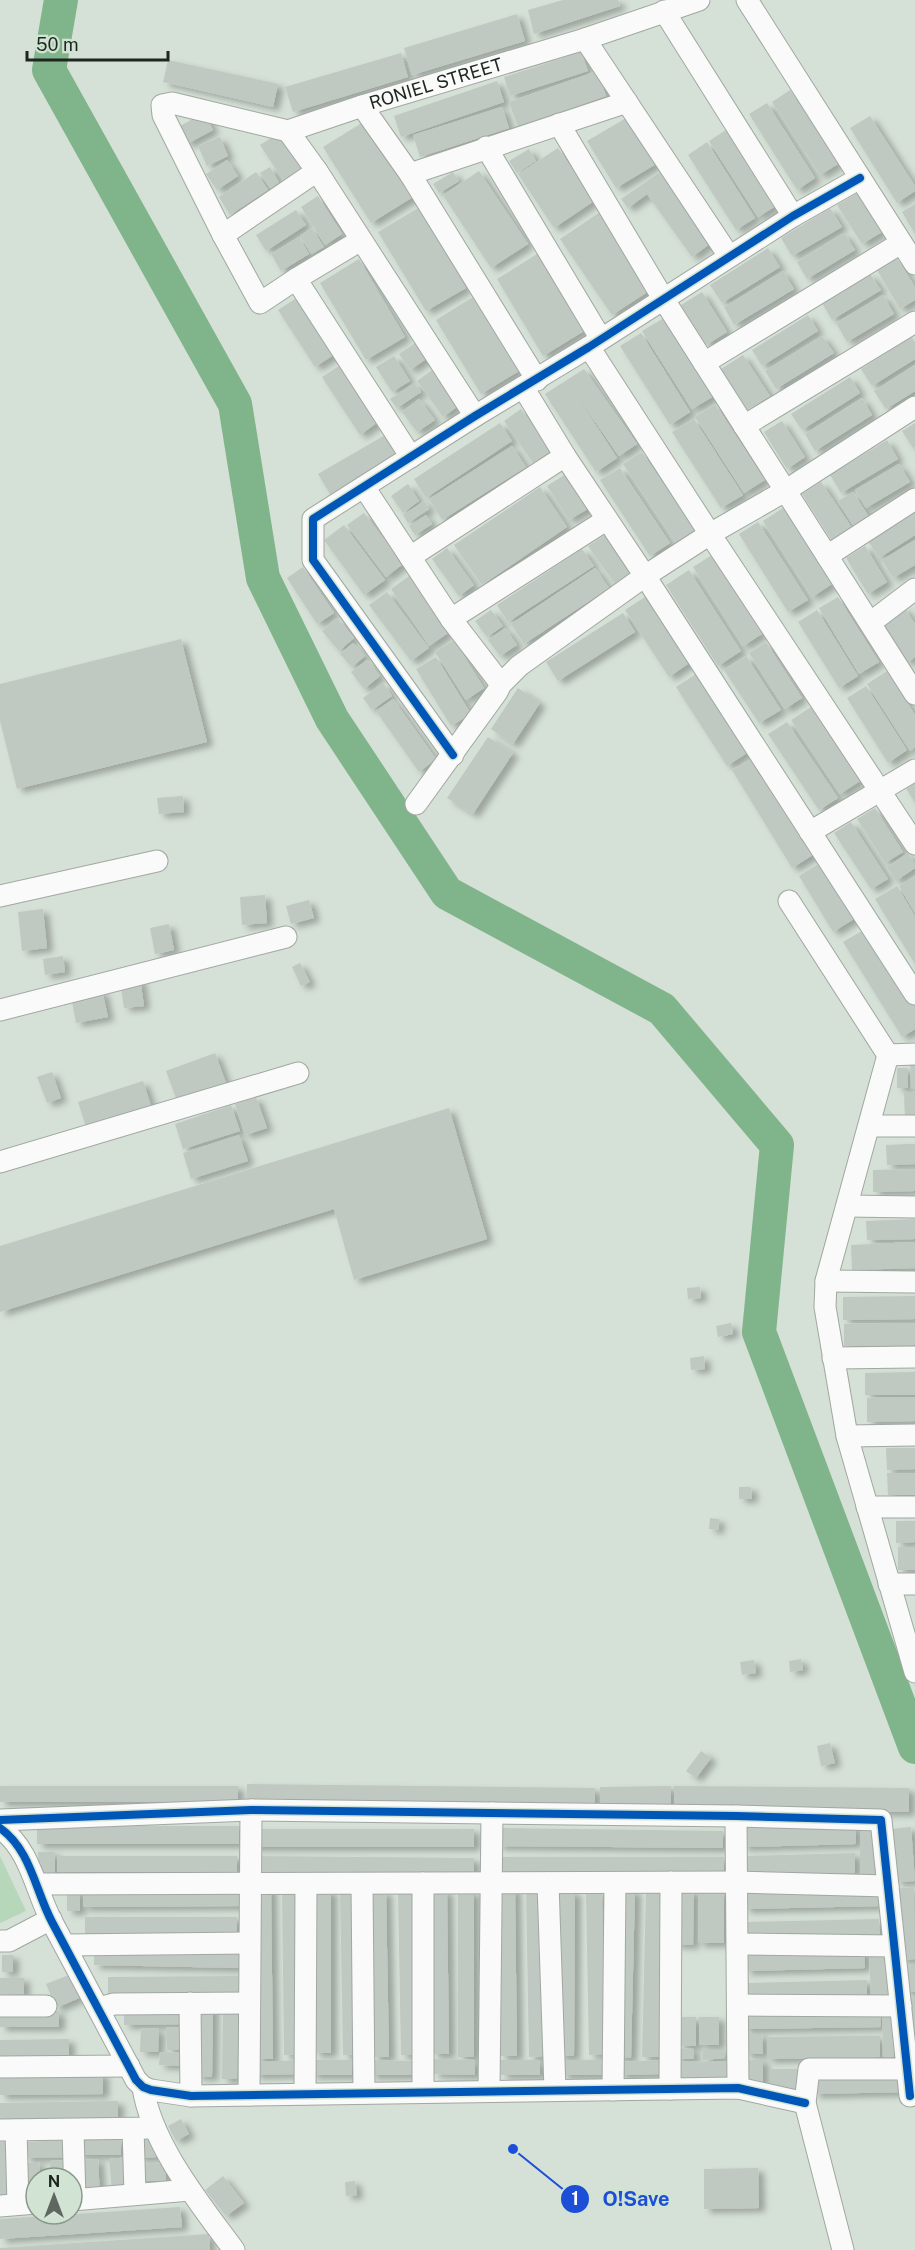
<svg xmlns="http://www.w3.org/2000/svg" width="915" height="2250" viewBox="0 0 915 2250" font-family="'Public Sans',sans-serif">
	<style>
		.green { fill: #b6d7ba }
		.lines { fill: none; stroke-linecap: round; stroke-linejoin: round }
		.river { stroke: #80b48a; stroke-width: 34 }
		.building { fill: #c0c9c1; filter: url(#shadow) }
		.minor-casing { stroke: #a0a8a1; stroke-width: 23 }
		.minor { stroke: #f9faf9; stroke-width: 21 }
		.cycleway-casing { stroke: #d1e4d3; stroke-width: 11 }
		.cycleway { stroke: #0057b8; stroke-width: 8 }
		.labels { text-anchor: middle; stroke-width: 6; stroke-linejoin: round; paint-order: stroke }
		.street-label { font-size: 18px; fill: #1f2620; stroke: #d1e4d3 }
		.leader { fill: none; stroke: #1d4ed8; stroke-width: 2 }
		.callout-dot { fill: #1d4ed8; stroke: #d1e4d3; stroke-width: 2 }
		.mark-label { font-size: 18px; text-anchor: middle; font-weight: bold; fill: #fff }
		.callout-label { font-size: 20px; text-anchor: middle; font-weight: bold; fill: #1d4ed8; stroke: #d1e4d3; stroke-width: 6; stroke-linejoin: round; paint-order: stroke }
	</style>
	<defs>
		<filter id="shadow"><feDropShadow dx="6" dy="4" stdDeviation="3" flood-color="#0004"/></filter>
	</defs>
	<rect width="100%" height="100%" fill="#d5e0d6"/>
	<path class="green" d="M0 1856 26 1911 0 1923Z"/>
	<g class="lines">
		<path class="river" d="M61 0 49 70 235 404 263 578 332 719 447 893 662 1009 777 1145 759 1332 915 1747"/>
	</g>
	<path class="building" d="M563 0H618L620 6 534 34 528 10Z
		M517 14 525 41 412 75 404 48Z
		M581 52 588 71 510 96 504 77Z
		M401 53 408 77 293 112 285 87Z
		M168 60 278 84 273 107 163 82Z
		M597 71 606 96 518 127 509 102Z
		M497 81 504 102 401 137 394 116Z
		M790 90 838 164 820 175 772 102Z
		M767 103 815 178 797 190 749 114Z
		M502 107 509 128 420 157 413 135Z
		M204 113 213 130 187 144 178 127Z
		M870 116 915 186V191L897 203 850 128Z
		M628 117 656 164 616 188 587 141Z
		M365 121 413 197 371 223 323 147Z
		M729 128 779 204 758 217 709 141Z
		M279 133 302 169 283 180 260 145Z
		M220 137 228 156 207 166 198 146Z
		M707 142 755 218 736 230 688 155Z
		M558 148 594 201 554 228 518 174Z
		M529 149 536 161 517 173 509 161Z
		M227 160 238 176 217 190 206 174Z
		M270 167 279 183 270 188 260 173Z
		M479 171 528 244 491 268 443 195Z
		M256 172 268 190 230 215 219 197Z
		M453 172 459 181 439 193 433 184Z
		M660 172 711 243 692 257 647 194 628 208 621 199Z
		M857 193 882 232 862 244 837 205Z
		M318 196 342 234 325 245 301 207Z
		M915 204V234L902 212Z
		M418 208 466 288 426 311 378 232Z
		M830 208 842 227 792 256 781 238Z
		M296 210 306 225 266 251 256 235Z
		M600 212 652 289 612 315 560 239Z
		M312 228 324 247 311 254 300 236Z
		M844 233 855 250 807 279 797 262Z
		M299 237 309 254 281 271 271 254Z
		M768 248 780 267 722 303 710 285Z
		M537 254 584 331 543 356 497 279Z
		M897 258 915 287V300L900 309 877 270Z
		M359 259 405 337 366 360 320 283Z
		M783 271 794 289 734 325 724 307Z
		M870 274 881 290 832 320 822 303Z
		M702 292 727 332 706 345 681 305Z
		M883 295 894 314 847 342 836 323Z
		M298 297 335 354 315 367 278 310Z
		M473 297 519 371 481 394 436 320Z
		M808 315 818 331 762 366 752 350Z
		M664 318 714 396 692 409 642 331Z
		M641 333 690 412 670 425 620 346Z
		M822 336 834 353 776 389 765 371Z
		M912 337 915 343V359L872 386 861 369Z
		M418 341 429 357 410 370 399 354Z
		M743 355 770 396 748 410 721 369Z
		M394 356 410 381 392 392 376 367Z
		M340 365 378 422 360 435 322 377Z
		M915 365V391L886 409 874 391Z
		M584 369 637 444 619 456 577 396 617 458 596 472 545 394Z
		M432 370 458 406 443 417 417 381Z
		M850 377 860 393 802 430 791 414Z
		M414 383 421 392 397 408 390 399Z
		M862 398 872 415 815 451 805 434Z
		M419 399 435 420 417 432 402 412Z
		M715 404 765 480 744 493 695 417Z
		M521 409 551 451 533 463 504 421Z
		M694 419 743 495 721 508 672 432Z
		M782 421 805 457 787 469 764 432Z
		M500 423 512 441 426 498 414 479Z
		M915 423V447L913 448 902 431Z
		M385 435 398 458 332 497 318 474Z
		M887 440 898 459 841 493 830 475Z
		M512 446 526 467 442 520 429 499Z
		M642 452 695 531 677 544 623 464Z
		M899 464 910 482 866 508 855 490Z
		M620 468 670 543 650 556 600 480Z
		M569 472 591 507 569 520 547 486Z
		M821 482 852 528 832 541 802 494Z
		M408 484 419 501 403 513 391 496Z
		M540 487 567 527 482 585 454 545Z
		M853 492 869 517 854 527 838 501Z
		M424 501 429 509 408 523 403 515Z
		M783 508 832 584 812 597 763 521Z
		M915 511V535L879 558 868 541Z
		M364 513 403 564 386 577 347 525Z
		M426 515 432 524 415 535 409 526Z
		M758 522 808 600 788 612 739 534Z
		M344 525 385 580 364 595 324 540Z
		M605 535 631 573 615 584 588 546Z
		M915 540V565L893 578 882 560Z
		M865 546 887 582 868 594 846 558Z
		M447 548 474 585 459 596 432 559Z
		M582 549 594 566 508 622 497 605Z
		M712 555 762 634 743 646 693 567Z
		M303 567 334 613 317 624 287 578Z
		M595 568 609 588 524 644 511 624Z
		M689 570 741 651 718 666 666 585Z
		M409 576 448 633 429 646 391 589Z
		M387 592 429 648 411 661 369 605Z
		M648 595 692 661 669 677 625 610Z
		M838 597 879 662 859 674 819 608Z
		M904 607 915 624V657L907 663 880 622Z
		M491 610 503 626 487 637 475 621Z
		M817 610 858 676 839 688 798 622Z
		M623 613 635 632 558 681 546 662Z
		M337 618 354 638 339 651 322 631Z
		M505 628 517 645 500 656 488 640Z
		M181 639 207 742 17 789 0 721V684Z
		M454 640 484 688 466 700 435 652Z
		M766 642 802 698 785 709 749 653Z
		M353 643 365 656 352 667 340 654Z
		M746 656 781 710 759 723 724 670Z
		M436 657 471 714 451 726 416 669Z
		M367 660 380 676 364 689 351 672Z
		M887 671 915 715V747L910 751 867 684Z
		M699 672 750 751 727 766 676 687Z
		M383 683 392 696 372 710 363 698Z
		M866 686 907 750 888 763 847 698Z
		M518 688 540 703 513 744 491 729Z
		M393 699 436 759 419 772 376 711Z
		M811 707 860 781 840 794 791 720Z
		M787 722 838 798 819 810 768 734Z
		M488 737 513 753 473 814 447 798Z
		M757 756 816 853 792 868 732 770Z
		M915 779V803L904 785Z
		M183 796 184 812 159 814 157 798Z
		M875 808 903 852 885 863 857 819Z
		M851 822 888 879 871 889 834 833Z
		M908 853 915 864V868L896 881 887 867Z
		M823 861 857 917 833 932 799 876Z
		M915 876V913L899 886Z
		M897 886 915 916V964L875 899Z
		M265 895 267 923 242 925 240 897Z
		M309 900 314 918 291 924 286 906Z
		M43 909 47 948 22 951 18 912Z
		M169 924 174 950 155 954 150 928Z
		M867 928 915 1007V1029L902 1037 843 942Z
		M63 956 65 972 45 975 43 959Z
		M300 963 310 982 301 986 292 967Z
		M140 978 144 1006 124 1008 120 981Z
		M102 990 108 1017 76 1023 71 996Z
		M215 1053 226 1083 177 1101 166 1071Z
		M910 1061H915V1089H911Z
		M897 1068H908V1088H897Z
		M52 1072 61 1098 47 1103 37 1077Z
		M143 1081 152 1109 87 1130 78 1102Z
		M904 1093H915V1120H905Z
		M256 1097 267 1128 245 1135 235 1104Z
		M231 1105 240 1131 183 1149 175 1124Z
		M449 1108 487 1239 354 1280 334 1209 0 1312V1246Z
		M239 1135 248 1161 191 1179 183 1153Z
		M910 1144H915V1164L887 1165 886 1145Z
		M915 1169V1191L873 1192V1170Z
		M915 1219V1239L867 1240 866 1221Z
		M915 1242V1268L852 1270 851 1245Z
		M700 1287 701 1298 688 1299 687 1288Z
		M915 1296V1319L843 1320V1297Z
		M731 1323 733 1334 718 1337 716 1326Z
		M906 1323H915V1345L844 1346V1324Z
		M704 1356 705 1369 691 1370 690 1358Z
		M915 1372V1395H865V1373Z
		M915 1397V1421L867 1422V1398Z
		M886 1448H915V1469L887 1470Z
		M887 1473H915V1495H888Z
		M739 1487H751L752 1499H739Z
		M710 1518 719 1519 718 1530 709 1529Z
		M896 1521H915V1542L896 1543Z
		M898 1547H915V1570H898Z
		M801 1659 803 1670 790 1672 789 1661Z
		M754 1660 756 1673 742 1675 740 1662Z
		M830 1743 835 1763 821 1766 817 1746Z
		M701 1751 711 1758 696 1778 686 1771Z
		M247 1784 595 1788V1808L246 1804Z
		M0 1786H238V1802H0Z
		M671 1786V1806H600V1787Z
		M674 1786 909 1788V1812L674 1810Z
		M856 1825V1844L742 1847V1827Z
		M37 1826H239V1844H37Z
		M911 1827 915 1881 896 1882 892 1829Z
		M497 1828 723 1831V1848L497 1846Z
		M252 1829H474V1847H252Z
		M860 1831H877L878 1876H860Z
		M38 1852H55V1873H39Z
		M855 1853V1873L745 1876V1856Z
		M57 1856H237V1872H57Z
		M252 1856 474 1858V1874L252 1873Z
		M496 1857H724V1875H496Z
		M254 1887H271L273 2059H256Z
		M914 1887 915 1959 900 1960 894 1889Z
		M498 1888H515L517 2056H500Z
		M526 1888H544L546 2056 529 2057Z
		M240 1889V1906L83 1907V1891Z
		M282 1889H299L300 2055H284Z
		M675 1889 694 1890 693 1945 674 1944Z
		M67 1890H80V1911H67Z
		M314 1890H331V2053H314Z
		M340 1890H356L359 2055H343Z
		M430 1890H447L449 2054H432Z
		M619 1890H635L631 2058 615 2057Z
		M646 1890 664 1891 660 2057H642Z
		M879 1890 880 1906 744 1909V1893Z
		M370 1891H386L389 2057H373Z
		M398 1891H415L418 2055H401Z
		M458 1891H474V2057H458Z
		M558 1891H575L574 2056H558Z
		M602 1891 605 2054 589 2055 586 1892Z
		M698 1891H724V1943H698Z
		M85 1917H237V1935L85 1934Z
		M879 1919 880 1936 744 1939V1922Z
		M94 1948 239 1951V1968L94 1965Z
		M864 1948 865 1968 745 1971V1951Z
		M888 1953 890 1997H871L869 1954Z
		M2 1955H13V1972H2Z
		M915 1965V1992H904L902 1966Z
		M69 1975 79 1998 56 2008 46 1984Z
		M240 1976V1992L108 1994V1977Z
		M0 1978H24V1994L0 1995Z
		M867 1980V1999L746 2001V1983Z
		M915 1997V2052L904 1998Z
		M223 2005 239 2006 237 2079H222Z
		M185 2007V2024L124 2025V2008Z
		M198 2007H213L212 2077 196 2076Z
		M880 2010 881 2027 743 2029V2012Z
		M59 2011V2027H0V2012Z
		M882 2012H896L897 2056 883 2057Z
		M679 2017H696V2046H679Z
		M699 2017H719V2045H699Z
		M183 2027 184 2050H167L166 2028Z
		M141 2028 159 2029 158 2052H140Z
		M744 2034H762L763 2054H745Z
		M851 2036H880V2057L767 2059V2037Z
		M69 2039V2059L0 2060V2040Z
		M675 2048 694 2049V2059H675Z
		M703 2050H725V2058L703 2060Z
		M160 2052 185 2053V2066L159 2065Z
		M434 2059 475 2060V2075L433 2074Z
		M763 2059V2084L747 2085 746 2060Z
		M311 2060H352V2075H311Z
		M370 2060 413 2061 412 2075H370Z
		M501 2060H540V2075H501Z
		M561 2060H601L602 2075H562Z
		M660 2060V2074L619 2075V2062Z
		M254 2061H302V2074L254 2075Z
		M731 2061V2080L674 2081V2062Z
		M770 2069H798V2089H770Z
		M103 2073V2094L0 2095V2074Z
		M906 2074 907 2092 814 2094 813 2076Z
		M118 2101V2118L0 2120V2103Z
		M181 2119 189 2134 176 2141 168 2126Z
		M156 2139 157 2157 137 2158 136 2140Z
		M65 2140 66 2157 25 2158 24 2142Z
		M77 2140H121V2155H77Z
		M6 2141 10 2198 0 2199V2142Z
		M128 2157 131 2189 112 2191 109 2159Z
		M98 2159 100 2195 83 2196 81 2160Z
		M68 2160V2178H51L50 2161Z
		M39 2162 40 2178H36V2196H22L21 2163Z
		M139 2164H165L166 2181H139Z
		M758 2168 759 2208 704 2209V2169Z
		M223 2176 244 2203 226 2216 205 2190Z
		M355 2181 357 2195 346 2196 345 2182Z
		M180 2207 182 2227 0 2239V2219Z
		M209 2234 210 2250H0V2248Z"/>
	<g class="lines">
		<g class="minor-casing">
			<g id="minor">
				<path d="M747 0 915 264"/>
				<path d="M664 11 793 216"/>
				<path d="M585 39 729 256"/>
				<path d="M362 106 410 174 537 380"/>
				<path d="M559 124 664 300 915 694"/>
				<path d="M288 131 317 171 475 416"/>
				<path d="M486 147 601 339"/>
				<path d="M317 171 223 235 260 303 296 279 361 240"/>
				<path d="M410 174 627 102"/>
				<path id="s1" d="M223 235 163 115 162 105 172 103 288 131 362 106 585 39 699 0"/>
				<path d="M296 279 411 457"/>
				<path d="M589 347 710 534 915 844"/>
				<path d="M704 363 901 243"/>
				<path d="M523 387 565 456 645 576 915 994"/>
				<path d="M744 426 915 322"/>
				<path d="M364 487 451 619 501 684"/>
				<path d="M827 556 915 499"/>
				<path d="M410 557 565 456"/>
				<path d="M451 619 606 520"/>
				<path d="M870 623 915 589"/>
				<path d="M453 755 313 560V519L475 416 589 347 793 216 860 178"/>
				<path d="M416 804 497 692 501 684 519 666 645 576 710 534 785 491 915 407"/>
				<path d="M810 832 915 770"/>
				<path d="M0 896 157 861"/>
				<path d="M789 901 888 1055"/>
				<path d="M0 1010 286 937"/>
				<path d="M915 1054 888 1055 826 1281 825 1307 847 1436 915 1672"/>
				<path d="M869 1126H915"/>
				<path d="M0 1162 298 1073"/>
				<path d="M847 1206 915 1207"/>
				<path d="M826 1281 915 1282"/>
				<path d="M833 1358 915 1357"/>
				<path d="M847 1436 915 1435"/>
				<path d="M867 1507H915"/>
				<path d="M889 1584H915"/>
				<path d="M736 1816 738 2088"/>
				<path d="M0 1820 251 1810 736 1816 881 1820 910 2096"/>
				<path d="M0 1828C31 1850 35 1890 52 1922 80 1974 108 2027 136 2080L143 2087 151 2090 191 2096 738 2088 805 2103"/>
				<path d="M423 1883V2092"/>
				<path d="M548 1883 555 2090"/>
				<path d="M38 1884 735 1882 888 1886"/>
				<path d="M362 1884 364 2093"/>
				<path d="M0 1941H9L51 1919"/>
				<path d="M738 1944 893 1946"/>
				<path d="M65 1945 249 1943"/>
				<path d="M190 2003 191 2096"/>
				<path d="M739 2005 901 2006"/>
				<path d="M0 2006H46"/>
				<path d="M98 2008 114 2004 248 2003"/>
				<path d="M0 2067 129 2066"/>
				<path d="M143 2087C151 2144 201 2205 234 2250"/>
				<path d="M670 2089 671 1882"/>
				<path d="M613 2090 615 1883"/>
				<path d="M489 2091 492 1813"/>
				<path d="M305 2094 306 1885"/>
				<path d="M249 2095 251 1810"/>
				<path d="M133 2129 135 2194"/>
				<path d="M0 2130 155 2128"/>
				<path d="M16 2130 18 2204"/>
				<path d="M73 2130 75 2199"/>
				<path d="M72 2200 190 2190"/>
				<path d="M0 2206 36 2203"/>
				<path d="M843 2250 805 2103 809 2069H908"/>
			</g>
		</g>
		<use href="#minor" class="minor"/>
		<g class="cycleway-casing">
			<path id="cycleway" d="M453 755 313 560V519L475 416 589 347 793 216 860 178
				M0 1820 251 1810 736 1816 881 1820 910 2096
				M0 1828C31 1850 35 1890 52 1922 80 1974 108 2027 136 2080L143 2087 151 2090 191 2096 738 2088 805 2103"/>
		</g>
		<use href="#cycleway" class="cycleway"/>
	</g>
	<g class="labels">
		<g class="street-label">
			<text dy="6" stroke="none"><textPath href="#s1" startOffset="429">RONIEL STREET</textPath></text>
		</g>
	</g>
	<path class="leader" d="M513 2149L575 2199"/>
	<g class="callout-dot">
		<circle cx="513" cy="2149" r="6"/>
		<circle cx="575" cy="2199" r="15"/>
	</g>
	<g class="mark-label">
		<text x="575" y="2205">1</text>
	</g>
	<g class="callout-label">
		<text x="636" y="2206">O!Save</text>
	</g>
	<g transform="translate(54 2196)"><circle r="28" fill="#d1e4d3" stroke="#8a988b" stroke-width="1.5"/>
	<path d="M0-4.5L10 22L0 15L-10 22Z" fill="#5f6760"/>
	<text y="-9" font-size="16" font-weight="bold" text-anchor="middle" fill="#1f2620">N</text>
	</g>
	<path d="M27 51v9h141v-9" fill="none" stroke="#1f2620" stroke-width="3"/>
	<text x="36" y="51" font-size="18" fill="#1f2620" stroke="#d1e4d3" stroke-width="4.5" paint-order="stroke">50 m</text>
</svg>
